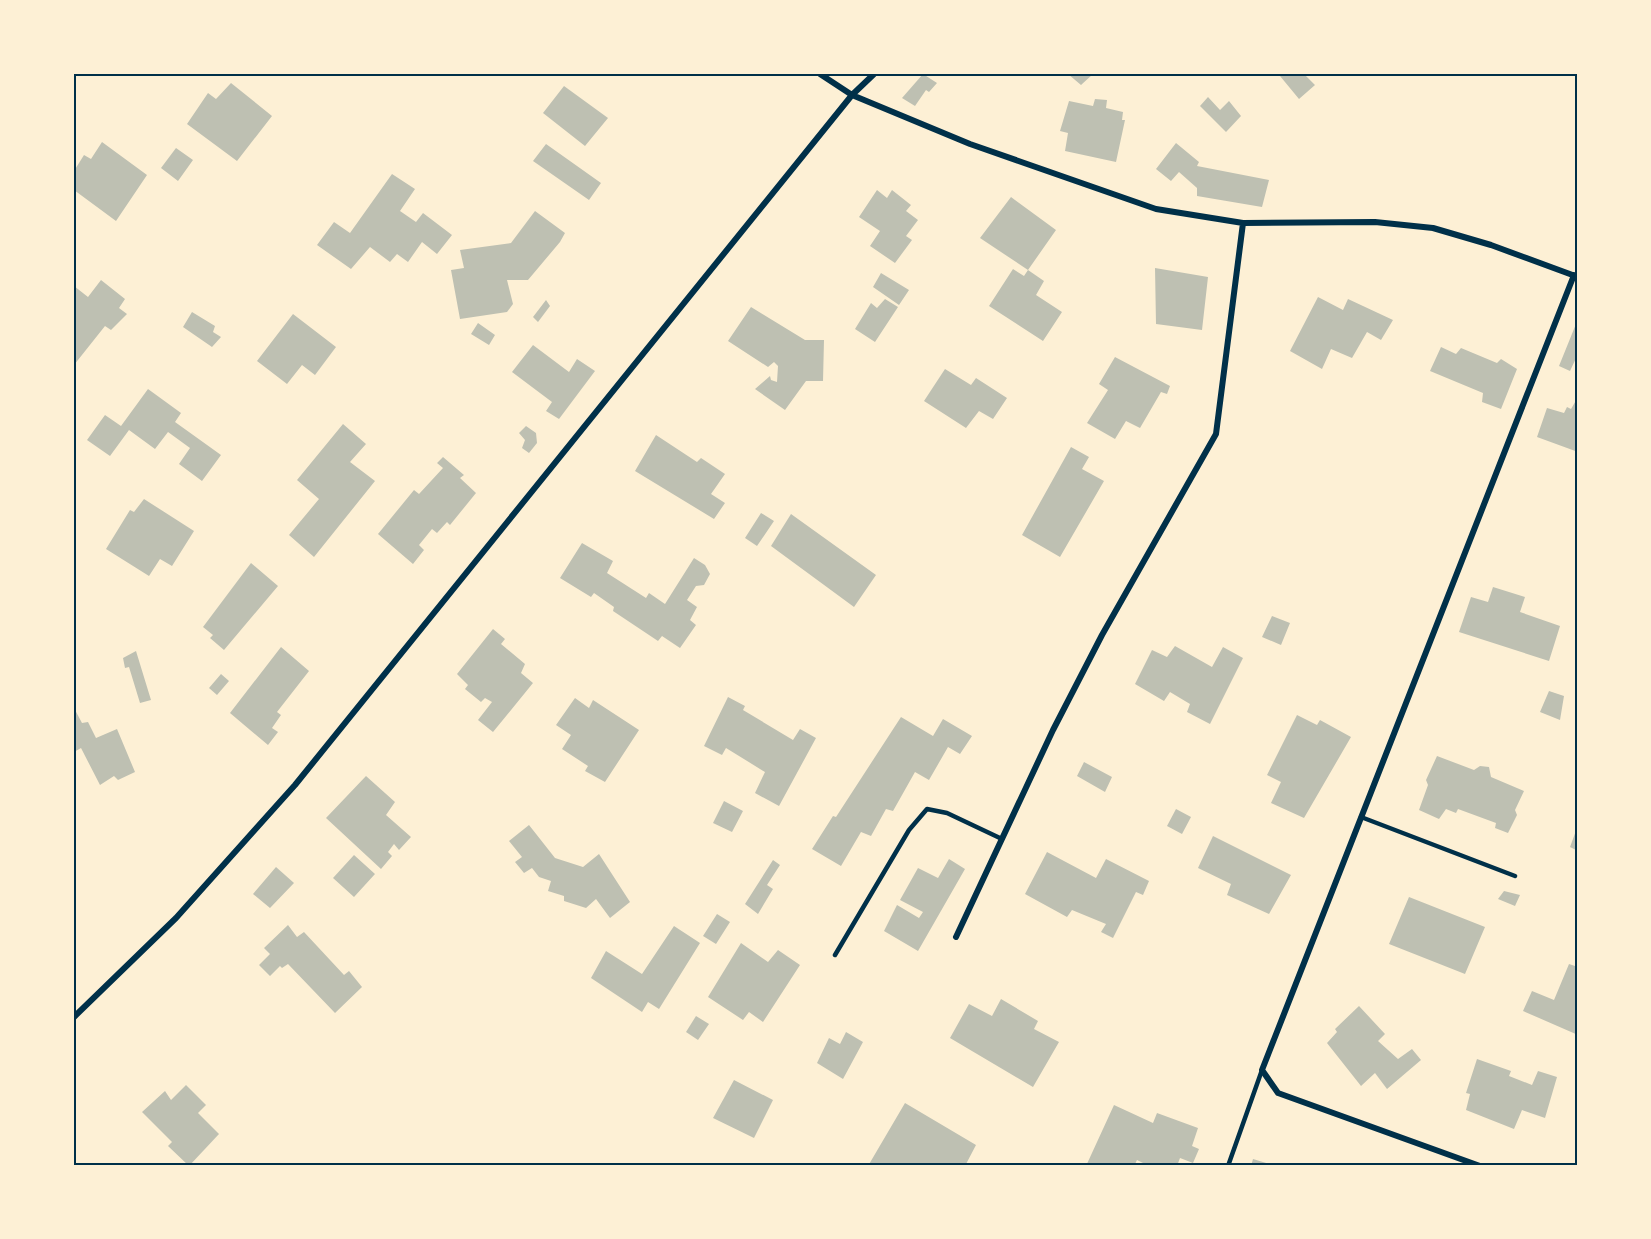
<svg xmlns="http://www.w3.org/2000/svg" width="1651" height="1239" viewBox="0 0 1651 1239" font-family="Quicksand,sans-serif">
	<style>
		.building { fill: #bec0b2 }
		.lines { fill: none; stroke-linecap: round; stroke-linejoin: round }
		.service { stroke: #003049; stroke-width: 4.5 }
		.minor { stroke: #003049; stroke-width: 6 }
		.neatline { fill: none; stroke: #003049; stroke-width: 2 }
	</style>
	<rect width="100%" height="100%" fill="#fdf0d5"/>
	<path class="building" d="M923 74 937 83 929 92 926 90 915 106 902 98Z
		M1068 74H1093L1081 85Z
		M1283 74H1304L1315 85 1299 99 1280 76Z
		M231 83 272 116 237 161 187 124 208 93 216 99Z
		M564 86 608 118 585 146 543 113Z
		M1208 97 1220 110 1229 101 1241 116 1226 132 1200 106Z
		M1095 99 1107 100 1106 108 1123 112 1122 120H1125L1116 162 1065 151 1068 133 1060 131 1069 101 1093 106Z
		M102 142 147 175 116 221 74 190V171L84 155 91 159Z
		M1176 143 1199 162 1197 166 1269 180 1262 207 1197 196V188L1179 172 1171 181 1156 169Z
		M546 144 601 183 589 200 533 161Z
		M176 148 193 160 178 181 161 168Z
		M392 174 415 189 400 211 416 222 423 213 452 235 437 254 422 242 408 262 397 254 390 262 370 247 351 269 317 245 334 222 350 233Z
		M877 190 887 198 892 190 911 205 906 211 918 220 906 236 912 240 895 263 870 246 880 231 859 217Z
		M1011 197 1056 230 1028 270 980 238Z
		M535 211 565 233 560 242 528 280H507L513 304 507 312 460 319 451 270 464 268 460 250 511 243Z
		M1155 268 1208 277 1202 330 1156 324Z
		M1013 269 1024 276 1028 270 1044 281 1036 295 1062 312 1043 341 989 306Z
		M881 273 909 290 899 305 873 287Z
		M101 280 125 299 119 308 127 314 111 330 105 326 74 365V286L88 297Z
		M1318 297 1343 310 1348 299 1393 320 1381 340 1367 332 1352 358 1331 349 1322 369 1290 351Z
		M885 299 898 307 875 342 855 329 871 303 877 308Z
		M546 300 550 306 538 322 533 317Z
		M751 307 805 340H824L823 381H806L785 410 755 389 770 376 771 380 777 382 778 366 774 362 768 367 728 341Z
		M192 312 215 326 213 332 221 337 212 347 183 327Z
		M293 314 336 347 315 375 302 365 287 384 257 361Z
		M1578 319V354L1570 371 1559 366Z
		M478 323 495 335 489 345 471 334Z
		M533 345 569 372 577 359 595 371 559 419 546 411 552 402 512 372Z
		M1441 347 1456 354 1461 348 1497 363 1501 359 1517 369 1501 409 1482 402 1483 393 1430 371Z
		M1115 357 1170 386 1167 394 1161 392 1140 428 1126 421 1115 439 1087 423 1108 390 1099 384Z
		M945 369 971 385 976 378 1007 398 993 419 979 411 966 428 924 401Z
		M148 389 181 413 175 422 221 455 202 481 179 464 190 448 168 432 155 449 129 430 110 456 87 440 105 415 121 426Z
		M1578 397V452L1537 437 1547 408 1564 413 1567 407 1571 409Z
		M343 424 366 444 350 462 375 481 314 557 289 535 319 499 297 480Z
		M526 426 536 433 537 443 529 453 522 448 525 440 519 433Z
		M656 435 697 462 701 458 725 474 711 494 725 503 714 519 635 471Z
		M1071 447 1089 457 1082 469 1104 481 1060 557 1022 535Z
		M443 457 464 475 460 478 476 493 450 525 447 522 437 533 432 529 419 545 424 550 413 564 378 534 414 490 419 494 443 468 437 463Z
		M144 499 194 531 172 566 160 559 149 576 106 549 130 510 134 512Z
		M761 513 774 521 757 546 745 538Z
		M791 514 876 575 854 607 771 546Z
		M582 543 613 561 607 573 646 598 649 593 665 604 694 558 705 565 710 574 704 585 696 586 687 600 697 607 690 620 696 625 680 648 662 636 658 641 613 611 614 607 594 593 591 597 560 578Z
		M251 563 278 586 224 650 210 638 213 635 203 627Z
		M1493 587 1525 597 1520 612 1560 626 1549 661 1459 632 1471 597 1488 602Z
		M1272 616 1290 623 1281 645 1262 637Z
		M493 629 505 639 501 644 525 664 521 673 533 683 493 732 478 720 492 702 485 698 481 702 465 689 468 685 457 674Z
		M1175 646 1212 667 1223 647 1243 658 1210 724 1187 712 1190 704 1170 692 1164 701 1135 684 1152 650 1167 657Z
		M281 647 309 671 277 712 281 715 272 728 278 732 268 745 230 713Z
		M136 651 151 700 140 703 129 667 125 668 123 658Z
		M221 674 229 681 217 695 209 688Z
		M1549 691 1564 696 1560 720 1540 712Z
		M728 697 745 706 743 710 793 740 800 729 816 738 779 806 755 793 765 772 726 748 722 755 704 746Z
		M575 698 589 708 593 700 639 730 605 782 585 771 588 766 562 749 571 735 556 725Z
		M74 708 82 723 88 722 96 738 117 729 135 772 118 780 114 776 100 785 81 748 74 752Z
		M1297 715 1317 725 1320 720 1351 737 1304 818 1271 803 1281 782 1267 775Z
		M901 717 933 736 943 719 972 736 960 754 948 747 929 780 915 772 893 811 886 809 871 836 861 832 841 866 812 849 833 816 836 817Z
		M1437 756 1474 770 1480 766 1489 767 1491 777 1524 791 1515 810 1517 815 1508 833 1495 828 1496 823 1458 809 1456 813 1446 809 1439 819 1419 810 1428 785 1426 780Z
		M1084 762 1112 777 1105 792 1077 776Z
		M366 776 395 802 386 815 411 837 399 850 394 844 388 852 392 856 381 869 326 818Z
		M724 801 743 811 732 832 713 823Z
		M1176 809 1191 817 1182 834 1167 826Z
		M529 825 555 858 583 867 599 854 630 902 610 918 596 899 586 908 564 901V896L548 891 551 881 539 877 532 868 524 873 515 862 522 857 509 841Z
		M1577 828H1578V851L1570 847Z
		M1213 836 1291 875 1269 914 1227 895 1231 884 1198 868Z
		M1047 852 1096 878 1106 859 1149 881 1143 895 1136 892 1113 938 1101 932 1106 924 1072 910 1067 917 1025 894Z
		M354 855 375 874 354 897 333 878Z
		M949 859 965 869 918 951 884 931 897 905 919 918 923 912 900 900 918 868 938 878Z
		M773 860 780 865 767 885 773 889 758 914 745 904Z
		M276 867 294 883 270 908 253 894Z
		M1504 891 1520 895 1515 906 1498 899Z
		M1409 897 1485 927 1465 974 1389 944Z
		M717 914 730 922 716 944 703 936Z
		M288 925 297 937 304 932 344 975 349 971 362 987 335 1013 288 964 282 968 280 966 270 976 259 965 270 954 264 948Z
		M674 926 700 943 659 1009 648 1002 642 1012 591 978 606 951 642 974Z
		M741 943 768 962 778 950 800 965 763 1022 749 1012 743 1020 708 997Z
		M1569 964 1578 967V1035L1523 1011 1532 991 1554 1000Z
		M1001 999 1038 1021 1034 1029 1059 1042 1033 1087 950 1038 969 1004 992 1016Z
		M1359 1006 1385 1034 1378 1041 1398 1059 1412 1049 1421 1060 1387 1089 1375 1073 1361 1086 1327 1043 1337 1032 1335 1029Z
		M696 1016 709 1024 698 1040 686 1032Z
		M846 1032 863 1042 843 1079 817 1063 829 1038 840 1044Z
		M1477 1059 1511 1071 1509 1076 1532 1085 1538 1071 1557 1077 1545 1118 1522 1110 1514 1129 1466 1110 1470 1094 1466 1093Z
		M734 1080 773 1100 754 1138 713 1118Z
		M186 1085 206 1105 198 1113 219 1134 189 1166 168 1146 172 1142 142 1112 165 1091 171 1100Z
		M905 1103 976 1145 965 1166H909L904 1163 902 1166H868Z
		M1114 1105 1153 1123 1157 1113 1198 1128 1192 1146 1199 1149 1193 1163 1180 1158 1177 1166H1149L1137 1160 1134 1166H1086Z
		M1253 1159 1273 1165 1272 1166H1251Z"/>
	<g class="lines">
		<path class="service" d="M1361 817 1515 876
			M835 955 909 830 927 809 947 813 1002 839
			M1228 1166 1262 1070"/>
		<path class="minor" d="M820 74 852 95 970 144 1156 209 1243 223 1375 222 1433 228 1491 245 1578 277
			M956 937 1053 730 1102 635 1216 434 1243 223
			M74 1017 176 918 295 785 852 95 874 74
			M1480 1166 1278 1093 1262 1070 1574 275"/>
	</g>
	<rect width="1651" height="1239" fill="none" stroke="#fdf0d5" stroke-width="150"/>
	<rect x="75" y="75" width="1501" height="1089" class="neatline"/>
</svg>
